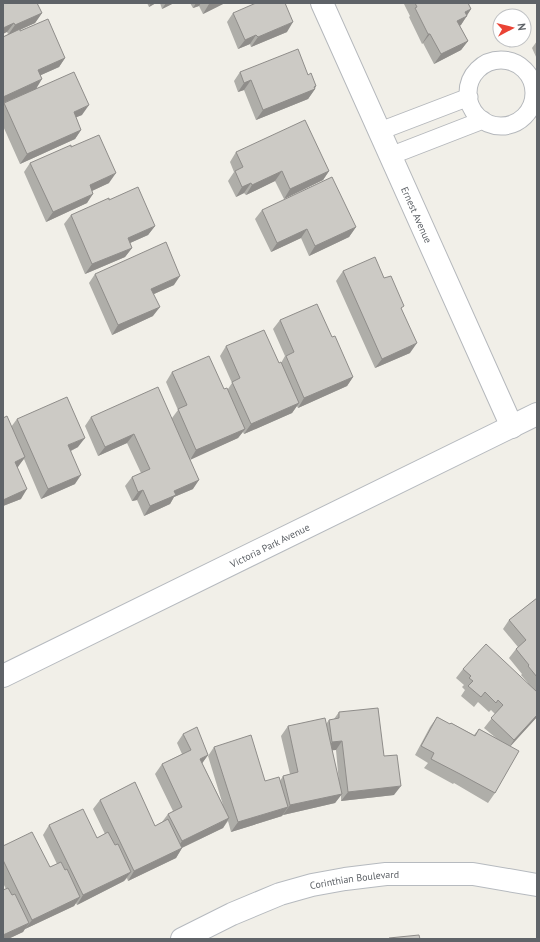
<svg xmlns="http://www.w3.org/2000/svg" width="540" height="942" viewBox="0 0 540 942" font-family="'PT Sans',sans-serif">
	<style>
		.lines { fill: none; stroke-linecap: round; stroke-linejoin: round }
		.lane-casing { stroke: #b5b8bc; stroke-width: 19 }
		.street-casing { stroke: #b5b8bc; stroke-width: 24 }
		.secondary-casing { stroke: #b6babf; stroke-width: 24 }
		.lane { stroke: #fff; stroke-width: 17 }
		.street { stroke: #fff; stroke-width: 22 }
		.secondary { stroke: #fff; stroke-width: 22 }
		.wall { fill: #afaea9; fill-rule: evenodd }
		.shaded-wall { fill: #8f8d8a }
		.building { fill: #cccac5; stroke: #8f8d8a }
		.labels { text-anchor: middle; stroke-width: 3.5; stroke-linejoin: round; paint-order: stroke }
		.street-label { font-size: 10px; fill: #5f6368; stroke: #fff }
	</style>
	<rect width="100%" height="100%" fill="#f1efe8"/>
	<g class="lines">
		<g class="lane-casing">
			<path id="lane" d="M468 93a33 33 0 1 1 66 0a33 33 0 1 1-66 0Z
				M380 131 469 97
				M390 156 483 120"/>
		</g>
		<g class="street-casing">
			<g id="street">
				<path id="s1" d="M322 3 512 427"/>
			</g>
		</g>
		<g class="secondary-casing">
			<g id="secondary">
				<path id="s2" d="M3 676 537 414"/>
				<path id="s3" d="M182 939 232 914 280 894 312 885 345 879 386 874H473L537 885"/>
			</g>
		</g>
		<use href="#lane" class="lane"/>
		<use href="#street" class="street"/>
		<use href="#secondary" class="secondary"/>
	</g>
	<path class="wall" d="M3 3 42 13 35 23 20 30V31L65 58 59 67 41 75 36 89 82 115 76 117 81 130 75 139 20 164 3 126V37L8 34 7 32Z
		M147 3H156L149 7Z
		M160 3H174L162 9Z
		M190 3H225L203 14 199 6 193 8Z
		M405 3H468L471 9 467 15V16L460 26 468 41 461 50 434 64 423 43 422 44 409 17 410 16 404 4Z
		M233 13 287 32 251 47 250 44 238 49 227 22Z
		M537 41V59L532 48Z
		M240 72 308 75 316 86 315 88V89L308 99 256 120 244 90 238 92 234 81Z
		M71 147 109 183 92 191 87 203 46 222 24 172 30 163Z
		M236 152 329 171 323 180 284 199 275 181 246 195 244 193 236 197 228 181 234 172 230 162Z
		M109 200 155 226 148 235 130 243 132 248 125 257 85 274 64 224 71 215Z
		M262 210 356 227 349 237 309 256 301 238 271 252 255 219Z
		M343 271 384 278 402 310 410 353 375 368 336 281Z
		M95 274 174 285 154 294 153 316 112 335 89 283Z
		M280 320 332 337 353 377 347 386 298 408 297 406 292 413 244 434 243 432 238 438 190 459 193 489 174 497 170 504 144 516 137 500 132 501 125 486 132 477 141 473 127 443 98 456 85 426 91 417 172 418 178 410 166 382 172 372 224 389H228L232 383 220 356 226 346 279 363H281L285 356 273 329Z
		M3 418 11 427 17 419 78 447 71 451 75 484 41 499 24 459 17 467 21 499 3 506Z
		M537 598V717L510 746 495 793 488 803 454 783 453 784 424 768 428 763 415 755 430 727 437 717 450 724 451 723 474 735 479 729 496 738 484 728 495 714 491 710 489 712 478 702 474 707 461 696 465 690 462 687 464 685 456 678 463 669 528 683 521 675 522 674 509 658 516 649 518 647 503 629 509 620Z
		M339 712 384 756 394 795 341 801V795L335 803 283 815V814L282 816 231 832 228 821 223 828 182 848 176 858 128 881 127 878 124 881 77 905 76 903 74 906 25 929V928L23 932 8 939H3L6 889 3 883V846L50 867 57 864 43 835 49 825 97 838 105 834 93 809 100 800 155 826 162 822 168 814 173 811 155 774 162 764 182 754 177 743 183 734 208 755 202 763 223 805 208 756 214 747 265 781H280L283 776 290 774 281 736 288 726 326 724 329 720 334 719ZM332 750H336L339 783Z"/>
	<path class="shaded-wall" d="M151 3H156L149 7Z
		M166 3H174L162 9Z
		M196 3H201L199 6 193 8Z
		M212 3H225L203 14 209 4Z
		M471 9 461 25 451 30 457 21 465 12Z
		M42 13 35 23 8 35 15 25Z
		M293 22 287 32 251 47 258 37Z
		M14 23 7 32 3 34V28Z
		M428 34H430L423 43 422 44Z
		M256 35 250 44 238 49 245 40Z
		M468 41 461 50 434 64 441 54Z
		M65 58 59 67 32 79 38 70Z
		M42 79 36 89 3 103V97Z
		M251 80 244 90 238 92 244 83Z
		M316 86 314 90 315 89 308 99 256 120 263 110Z
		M89 105 82 115 67 121 74 112Z
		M81 130 75 139 20 164 27 154Z
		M282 171 275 181 246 195 252 185Z
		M329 171 323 180 284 199 290 189Z
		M116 173 109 183 83 195 90 185Z
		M251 183 244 193 236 197 242 187Z
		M93 194 87 203 46 222 53 212Z
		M155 226 148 235 121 247 128 238Z
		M356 227 349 237 309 256 315 246Z
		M307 229 301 238 271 252 277 243Z
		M132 248 125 257 85 274 92 264Z
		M180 276 174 285 145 298 151 289Z
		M160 307 153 316 112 335 118 325Z
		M417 343 410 353 375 368 382 359Z
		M353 377 347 386 298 408 304 398Z
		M299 403 292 413 244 434 251 424Z
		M245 429 238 438 190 460 196 450Z
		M134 434 127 443 98 456 105 447Z
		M85 438 78 447 62 455 68 445Z
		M25 457 18 467 9 471 15 462Z
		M81 475 75 484 41 499 48 489Z
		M199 480 193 489 174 497 170 504 144 516 150 506 174 491Z
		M27 489 21 499 3 506V500Z
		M143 490 137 500 132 501 138 492Z
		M537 715V717L508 749 514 740Z
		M342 741 336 750 325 751 332 742Z
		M208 755 201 765 200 759Z
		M401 786 394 795 341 801 348 792Z
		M342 794 335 803 283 815 290 805Z
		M288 807 282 816 231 832 238 822Z
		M229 818 223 828 175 851 182 841Z
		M182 848 176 858 128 881 134 871Z
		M131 872 124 881 77 905 83 895Z
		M80 897 74 906 25 929 32 920Z
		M29 923 23 932 8 939H3V935Z"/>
	<path class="building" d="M3 3H37L42 13 15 25 14 23 3 28Z
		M256 3H285L293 22 258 37 256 35 245 40 233 13Z
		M415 3H468L471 9 465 12 467 16 457 21 468 41 441 54 430 34H428L415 8 417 7Z
		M48 19 65 58 38 70 42 79 3 97V37L20 29V31Z
		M298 49 308 75 311 73 316 86 314 87 315 89 263 110 251 80 244 83 240 72Z
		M74 72 89 105 74 112 81 130 27 154 4 103Z
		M305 120 329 171 290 189 282 171 252 185 251 183 242 187 235 171 243 167 236 152Z
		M99 135 116 173 90 185 93 194 53 212 30 163 71 145V147Z
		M332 177 356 227 315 246 307 229 277 243 262 210Z
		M138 187 155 226 128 238 132 248 92 264 71 215 109 198V200Z
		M166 242 180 276 151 289 160 307 118 325 95 274Z
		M375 257 384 278 391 276 404 306 401 308 417 343 382 359 343 271Z
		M317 304 332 337 335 336 353 377 304 398 286 356 294 352 280 320Z
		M264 330 279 363 281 362 299 403 251 424 232 382 240 378 226 346Z
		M209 356 224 389 227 388 245 429 196 450 178 409 187 405 172 372Z
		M158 387 199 480 174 491 176 495 150 506 143 490 138 492 132 477 150 469 134 434 105 447 91 417Z
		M67 397 85 438 68 445 81 475 48 489 17 419Z
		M7 416 25 457 15 462 27 489 3 500V418Z
		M537 598V677L528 666 529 665 516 649 526 640 509 620Z
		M486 644 537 692V715L514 740 491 718 503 705 498 700 496 703 485 692 481 697 468 686 473 681 469 678 471 676 463 669Z
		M378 708 384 756 397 755 401 786 348 792 342 741 332 742 329 720 339 718V712Z
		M437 717 450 724 451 723 475 736 479 729 519 751 495 793 460 774 431 759 434 753 421 746Z
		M325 718 342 794 290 805 283 776 298 772 288 726Z
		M197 727 208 755 200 759 229 818 182 841 168 814 182 807 162 764 191 750 183 734Z
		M251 735 265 781 279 777 288 807 238 822 214 747Z
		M135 782 155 826 168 819 182 848 134 871 100 800Z
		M83 809 97 838 108 832 115 845 118 844 131 872 83 895 49 825Z
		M32 832 50 867 61 862 65 870 67 869 80 897 32 920 3 860V846Z
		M8 888 12 895 15 894 29 923 3 935V890Z
		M419 935 420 939H389V938Z"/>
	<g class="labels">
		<g class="street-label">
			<text dy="4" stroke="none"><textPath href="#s1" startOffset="232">Ernest Avenue</textPath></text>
			<text dy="4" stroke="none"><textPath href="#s2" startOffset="297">Victoria Park Avenue</textPath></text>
			<text dy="4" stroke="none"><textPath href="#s3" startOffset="184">Corinthian Boulevard</textPath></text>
		</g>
	</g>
	<rect width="540" height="942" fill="none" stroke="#5f6368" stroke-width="8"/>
	<g transform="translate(512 28) rotate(83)"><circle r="19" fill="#ffffff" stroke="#bfc1c3"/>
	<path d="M0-3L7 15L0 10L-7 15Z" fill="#ea4335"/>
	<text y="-6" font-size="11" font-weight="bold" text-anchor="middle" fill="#5f6368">N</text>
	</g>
</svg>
